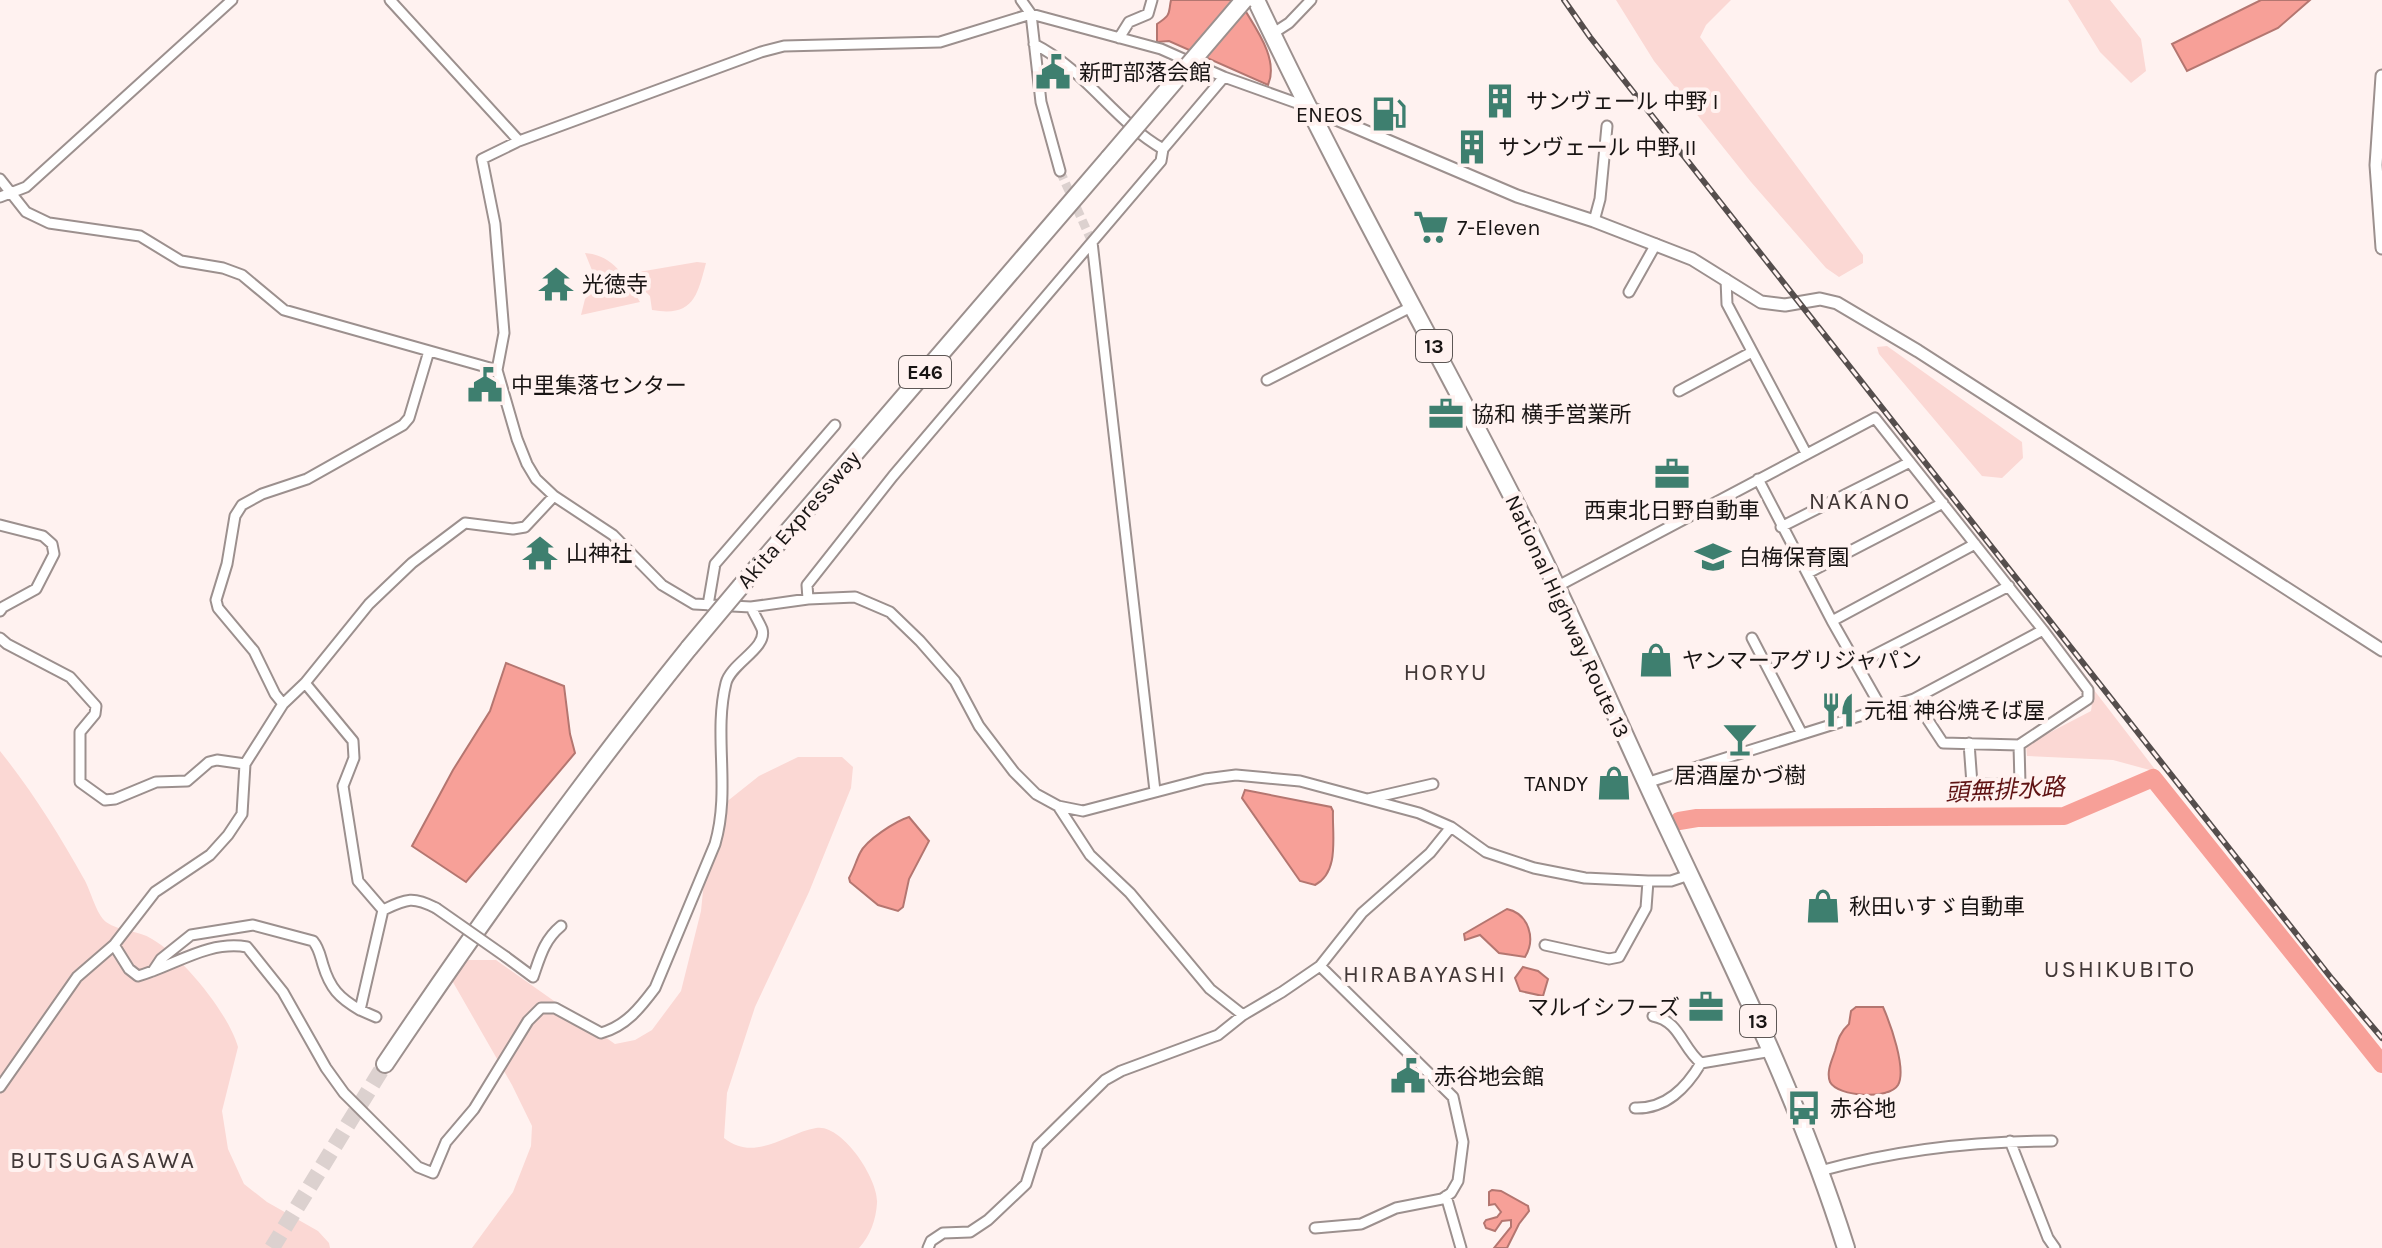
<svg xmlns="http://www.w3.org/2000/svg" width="2382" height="1248" viewBox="0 0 2382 1248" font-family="Karla,'Noto Sans JP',sans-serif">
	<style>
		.green { fill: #fbd8d4 }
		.water { fill: #f7a098; stroke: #b47670; stroke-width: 2 }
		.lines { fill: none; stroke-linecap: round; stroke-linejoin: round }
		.river { stroke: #f7a098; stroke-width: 18 }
		.minor-tunnel { stroke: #dcd1cf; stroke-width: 9; stroke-dasharray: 9 4.5; stroke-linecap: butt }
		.motorway-tunnel { stroke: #dcd1cf; stroke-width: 16; stroke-dasharray: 16 8; stroke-linecap: butt }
		.minor-casing { stroke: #9c908e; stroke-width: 13 }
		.tertiary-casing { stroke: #9c908e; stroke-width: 15 }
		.trunk-casing { stroke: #9c908e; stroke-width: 20 }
		.motorway-casing { stroke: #9c908e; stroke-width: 20 }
		.minor { stroke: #fff; stroke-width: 9 }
		.tertiary { stroke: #fff; stroke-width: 11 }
		.trunk { stroke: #fff; stroke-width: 16 }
		.motorway { stroke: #fff; stroke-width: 16 }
		.rail-casing { stroke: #554e4d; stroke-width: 6 }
		.rail { stroke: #fff2f0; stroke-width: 3; stroke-dasharray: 9; stroke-linecap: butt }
		.minor-bridge-casing { stroke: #9c908e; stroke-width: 13; stroke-linecap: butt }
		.motorway-bridge-casing { stroke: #9c908e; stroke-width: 20; stroke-linecap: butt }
		.minor-bridge { stroke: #fff; stroke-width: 9 }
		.motorway-bridge { stroke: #fff; stroke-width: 16 }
		.labels { text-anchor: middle; stroke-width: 8; stroke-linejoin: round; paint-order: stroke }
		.shield { fill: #fff2f0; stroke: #5d5755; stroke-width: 2 }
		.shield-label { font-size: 20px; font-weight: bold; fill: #181413 }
		.poi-label { font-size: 22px; fill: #181413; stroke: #fff2f0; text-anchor: start }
		.street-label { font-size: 22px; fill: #181413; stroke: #fff2f0 }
		.neighbourhood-label { font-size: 24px; letter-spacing: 2px; fill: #423837; stroke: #fff2f0 }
		.water-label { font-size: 24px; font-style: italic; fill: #5f1314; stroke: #fff2f0 }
	</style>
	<rect width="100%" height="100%" fill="#fff2f0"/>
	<path class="green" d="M1616 0H1731L1706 25 1700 37 1863 255V263L1839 277 1826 268 1751 182 1654 61Z
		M2068 0H2110L2141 39 2146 71 2131 83 2100 52Z
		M585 253C614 255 627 279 640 302L581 315 585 299 598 285Z
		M697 262 706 263C697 297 693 317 652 310L650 296 627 274Z
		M1887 346 2022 442 2023 458 2002 478 1982 476 1879 354 1877 347Z
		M2094 690 2157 772 2113 760 2027 756 2026 745 2091 711Z
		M0 751C32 791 59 834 84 879 91 891 96 914 106 922 120 932 138 930 152 939 182 956 229 1014 238 1047L222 1111 228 1149 244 1184 267 1202 318 1231 329 1243 330 1248H0Z
		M798 757H842L853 767 851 788 809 892 755 1007 727 1093 724 1138C755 1163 786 1133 816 1128 842 1123 879 1180 877 1203 876 1220 870 1236 859 1248H472L513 1192 531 1146 532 1126 512 1085 450 977 464 960H496L615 1044 635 1040 652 1030 681 991 701 911 707 851 720 807 759 776Z"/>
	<path class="water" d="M1171 0H1239C1252 24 1280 57 1268 85L1169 41 1157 42V24C1172 14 1168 14 1171 0Z
		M2261 0H2310L2278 28 2187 71 2172 44Z
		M506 663 564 686 570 734 575 753 466 882 412 846 453 770 490 711Z
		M1245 790 1331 807 1333 811C1332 835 1340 872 1315 885L1300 881 1242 798Z
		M909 817 929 841 909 879 903 907 898 911 878 905 850 882 849 878C854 869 856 861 860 853 866 840 896 821 909 817Z
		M1507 909C1529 914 1536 939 1525 957L1499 953 1480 935 1465 940 1464 934Z
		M1523 967 1538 971 1548 979 1543 996 1520 991 1515 978Z
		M1856 1007H1883C1890 1023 1907 1069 1898 1085 1889 1100 1838 1097 1830 1082 1826 1072 1832 1060 1835 1051 1838 1040 1840 1032 1849 1024L1851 1011Z
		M1492 1190 1501 1191 1528 1206 1529 1211 1519 1224 1507 1248H1494L1511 1227V1220L1502 1221 1495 1231 1486 1228 1484 1223 1486 1220 1497 1217 1501 1212 1495 1204 1489 1205V1192Z"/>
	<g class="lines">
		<path class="river" d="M1679 821 1697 818 2064 816 2153 778 2382 1064"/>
		<path class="minor-tunnel" d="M1060 171 1092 242"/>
		<path class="motorway-tunnel" d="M272 1248 385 1064"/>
		<g class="minor-casing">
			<path id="minor" d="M390 0 519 141
				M1021 0 1031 14 1041 102 1060 171
				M1272 34 1289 23 1311 0
				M1119 38 1129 22 1148 14 1152 0
				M1034 44C1086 70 1114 121 1163 149
				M1308 107 1224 77 1161 49 1031 14 940 42 784 46 761 52 519 141 482 159 495 224 504 333 497 370 517 439 527 464 536 479 554 496 613 535 662 585 694 604 751 607 808 599 855 597 890 612 920 641 955 681 979 726 1014 772 1036 794 1058 806 1083 811 1205 779 1236 775 1300 781 1419 813 1451 827 1486 852 1534 868 1585 878 1648 881H1671L1689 875
				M0 179 26 212 49 223 140 236 181 261 223 268 242 275 284 310 497 370
				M0 197 26 187 232 0
				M1594 221 1600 199 1607 126
				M1092 242 1155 791
				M1726 279 1727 304 1806 453
				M1629 292 1656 244
				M1267 380 1413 306
				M1679 391 1752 352
				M1758 479 1832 621 1882 709
				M0 525 43 536 52 544 54 554 36 589 3 607 0 611
				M1781 527 1910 462
				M1808 573 1943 503
				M1558 586 1875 418 2043 630 2088 690V699L2019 745 1943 743 1914 699
				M808 599 807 585 893 476 1161 161 1163 149 1224 77
				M708 605 715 564 835 425
				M1832 621 1975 544
				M0 638 7 644 70 677 96 706 95 714 80 732V782L105 800 115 799 156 782 187 781 209 762 217 760 245 764
				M1752 638 1802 734
				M1857 664 2009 586
				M305 683 353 741 354 758 343 786 358 881 383 910
				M283 704 275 694 254 651 218 608 216 600 227 564 235 516 242 505 262 494 307 479 403 425 409 418 429 351
				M1969 743 1972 784H2020L2019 745
				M1646 783 1914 699 2043 630
				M1368 799 1433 784
				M1058 806 1090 855 1130 893 1210 989 1243 1015
				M383 910C407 899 412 896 436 908
				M114 945 129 969 138 976C174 966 208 940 247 947L283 992 326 1068 344 1093 418 1167 433 1173 446 1142 474 1109 528 1021 541 1008H555L601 1033C626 1026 640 1008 655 988L715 844C731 789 713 735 726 683 731 663 768 648 762 629 759 622 754 614 751 607
				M1545 945 1609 959 1619 957 1646 908 1648 881
				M506 957 533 977C540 957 544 940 561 926
				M153 971 161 959 191 935 253 925 313 941C319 948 320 955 323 965 330 988 339 998 360 1010L383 910
				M360 1010 376 1017
				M1653 1016C1680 1021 1682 1048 1701 1063
				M0 1087 77 977 114 945 155 892 210 855 228 835 242 814 245 764 283 704 305 683 369 604 412 563 465 523 513 529 525 527 554 496
				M1635 1108C1666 1109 1686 1088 1701 1063L1772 1051
				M2010 1141 2048 1238 2055 1248
				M1820 1171C1895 1150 1974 1141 2052 1141
				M1446 1196 1461 1248
				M1315 1228 1361 1224 1396 1208 1442 1199 1451 1193 1458 1181 1463 1142 1453 1097 1320 966
				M928 1248 931 1241 943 1233 970 1232 988 1220 1026 1184 1038 1146 1105 1080 1121 1071 1218 1035 1243 1015 1282 992 1320 966 1362 913 1430 853 1451 827"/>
		</g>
		<g class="tertiary-casing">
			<path id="tertiary" d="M2382 76 2376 165 2382 248
				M1308 107 1517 196 1594 221 1692 259 1761 302 1785 305 1820 299 1837 303 1918 351 2382 650"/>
		</g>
		<g class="trunk-casing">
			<path id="trunk" d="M1256 0C1338 174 1433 341 1520 512 1574 617 1619 726 1670 833 1734 969 1801 1104 1846 1248"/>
		</g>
		<g class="motorway-casing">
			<path id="motorway" d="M741 586 1109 158
				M385 1064C481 921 581 782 689 648"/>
		</g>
		<use href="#minor" class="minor"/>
		<use href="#tertiary" class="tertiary"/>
		<use href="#trunk" class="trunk"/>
		<use href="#motorway" class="motorway"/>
		<g class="rail-casing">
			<path id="rail" d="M1564 0 1590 37 2332 979 2382 1038"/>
		</g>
		<use href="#rail" class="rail"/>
		<g class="minor-bridge-casing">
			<path id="minor-bridge" d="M436 908 506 957"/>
		</g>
		<g class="motorway-bridge-casing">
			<path id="motorway-bridge" d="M1109 158 1244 0
				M689 648 741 586"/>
		</g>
		<use href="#minor-bridge" class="minor-bridge"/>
		<use href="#motorway-bridge" class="motorway-bridge"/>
	</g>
	<defs>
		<g id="civic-bare" transform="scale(2.76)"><path d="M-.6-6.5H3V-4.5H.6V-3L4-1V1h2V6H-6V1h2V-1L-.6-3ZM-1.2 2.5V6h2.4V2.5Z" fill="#3e7f6f" stroke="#fff2f0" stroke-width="2.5" paint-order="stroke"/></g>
		<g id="building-bare" transform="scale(2.76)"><path d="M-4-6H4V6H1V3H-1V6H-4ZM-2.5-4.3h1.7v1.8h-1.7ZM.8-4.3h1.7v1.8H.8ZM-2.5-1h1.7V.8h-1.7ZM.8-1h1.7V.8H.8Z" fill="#3e7f6f" stroke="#fff2f0" stroke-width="2.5" paint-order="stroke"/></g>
		<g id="fuel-bare" transform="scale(2.76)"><path d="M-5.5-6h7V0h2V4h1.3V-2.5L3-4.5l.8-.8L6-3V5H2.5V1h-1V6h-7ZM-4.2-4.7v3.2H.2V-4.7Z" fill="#3e7f6f" stroke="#fff2f0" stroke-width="2.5" paint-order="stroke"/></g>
		<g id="supermarket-bare" transform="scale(2.76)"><path d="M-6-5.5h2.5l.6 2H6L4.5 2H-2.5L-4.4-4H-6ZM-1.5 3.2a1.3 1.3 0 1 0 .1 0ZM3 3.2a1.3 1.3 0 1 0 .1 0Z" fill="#3e7f6f" stroke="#fff2f0" stroke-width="2.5" paint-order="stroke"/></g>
		<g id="temple-bare" transform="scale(2.76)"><path d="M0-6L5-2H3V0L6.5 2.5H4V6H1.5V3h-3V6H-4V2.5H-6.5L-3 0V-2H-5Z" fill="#3e7f6f" stroke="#fff2f0" stroke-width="2.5" paint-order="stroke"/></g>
		<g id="office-bare" transform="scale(2.76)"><path d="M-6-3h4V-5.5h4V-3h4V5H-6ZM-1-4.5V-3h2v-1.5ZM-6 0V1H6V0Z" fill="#3e7f6f" stroke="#fff2f0" stroke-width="2.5" paint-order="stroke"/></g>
		<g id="school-bare" transform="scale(2.76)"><path d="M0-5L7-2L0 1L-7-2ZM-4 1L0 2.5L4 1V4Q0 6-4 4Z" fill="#3e7f6f" stroke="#fff2f0" stroke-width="2.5" paint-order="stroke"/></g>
		<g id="shop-bare" transform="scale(2.76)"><path d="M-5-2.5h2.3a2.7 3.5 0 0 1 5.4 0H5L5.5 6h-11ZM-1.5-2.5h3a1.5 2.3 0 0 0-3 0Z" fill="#3e7f6f" stroke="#fff2f0" stroke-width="2.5" paint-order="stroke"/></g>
		<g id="restaurant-bare" transform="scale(2.76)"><path d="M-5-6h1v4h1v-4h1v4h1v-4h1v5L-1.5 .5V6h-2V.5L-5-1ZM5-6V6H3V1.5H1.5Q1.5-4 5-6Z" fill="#3e7f6f" stroke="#fff2f0" stroke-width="2.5" paint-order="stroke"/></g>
		<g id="bar-bare" transform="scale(2.76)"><path d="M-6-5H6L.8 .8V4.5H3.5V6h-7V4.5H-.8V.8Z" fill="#3e7f6f" stroke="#fff2f0" stroke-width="2.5" paint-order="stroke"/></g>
		<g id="bus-bare" transform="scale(2.76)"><path d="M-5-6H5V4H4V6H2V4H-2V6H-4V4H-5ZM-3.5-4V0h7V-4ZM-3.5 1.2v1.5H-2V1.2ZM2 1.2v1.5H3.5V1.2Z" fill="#3e7f6f" stroke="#fff2f0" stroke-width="2.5" paint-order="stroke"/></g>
	</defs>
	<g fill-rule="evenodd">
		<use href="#civic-bare" x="1053" y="72"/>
		<use href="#building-bare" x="1500" y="101"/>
		<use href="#fuel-bare" x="1389" y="114"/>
		<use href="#building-bare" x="1472" y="147"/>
		<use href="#supermarket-bare" x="1431" y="227"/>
		<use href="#temple-bare" x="556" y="284"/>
		<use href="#civic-bare" x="485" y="385"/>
		<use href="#office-bare" x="1446" y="414"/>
		<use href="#office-bare" x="1672" y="474"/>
		<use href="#temple-bare" x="540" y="553"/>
		<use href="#school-bare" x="1713" y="557"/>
		<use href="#shop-bare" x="1656" y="660"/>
		<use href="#restaurant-bare" x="1838" y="710"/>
		<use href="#bar-bare" x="1740" y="739"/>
		<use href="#shop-bare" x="1614" y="783"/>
		<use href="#shop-bare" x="1823" y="906"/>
		<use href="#office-bare" x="1706" y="1007"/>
		<use href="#civic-bare" x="1408" y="1076"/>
		<use href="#bus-bare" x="1804" y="1108"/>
	</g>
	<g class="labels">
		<g class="shield">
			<rect x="1416" y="330" width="36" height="32" rx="6"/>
			<rect x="899" y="356" width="52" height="32" rx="6"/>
			<rect x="1740" y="1005" width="36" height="32" rx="6"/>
		</g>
		<g class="shield-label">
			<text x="1434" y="353">13</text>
			<text x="925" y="379">E46</text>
			<text x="1758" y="1028">13</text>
		</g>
		<g class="poi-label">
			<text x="1079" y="80">新町部落会館</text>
			<text x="1526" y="109">サンヴェール 中野 I</text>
			<text x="1363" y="122" text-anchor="end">ENEOS</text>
			<text x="1498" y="155">サンヴェール 中野 II</text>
			<text x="1457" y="235">7-Eleven</text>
			<text x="582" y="292">光徳寺</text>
			<text x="511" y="393">中里集落センター</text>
			<text x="1472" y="422">協和 横手営業所</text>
			<text x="1672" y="518" text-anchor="middle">西東北日野自動車</text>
			<text x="566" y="561">山神社</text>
			<text x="1739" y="565">白梅保育園</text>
			<text x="1682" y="668">ヤンマーアグリジャパン</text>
			<text x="1864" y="718">元祖 神谷焼そば屋</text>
			<text x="1740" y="783" text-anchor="middle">居酒屋かづ樹</text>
			<text x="1588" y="791" text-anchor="end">TANDY</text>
			<text x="1849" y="914">秋田いすゞ自動車</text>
			<text x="1680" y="1015" text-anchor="end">マルイシフーズ</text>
			<text x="1434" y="1084">赤谷地会館</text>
			<text x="1830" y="1116">赤谷地</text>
		</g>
		<g class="street-label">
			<text transform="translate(798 519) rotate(-49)" y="8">Akita Expressway</text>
			<text transform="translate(1568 616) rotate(65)" y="8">National Highway Route 13</text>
		</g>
		<g class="neighbourhood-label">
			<text x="1860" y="509">NAKANO</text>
			<text x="1446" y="680">HORYU</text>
			<text x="2120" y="977">USHIKUBITO</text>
			<text x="1425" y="982">HIRABAYASHI</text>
			<text x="103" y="1168">BUTSUGASAWA</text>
		</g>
		<g class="water-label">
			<text transform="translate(2005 790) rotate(-3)" y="8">頭無排水路</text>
		</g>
	</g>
</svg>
